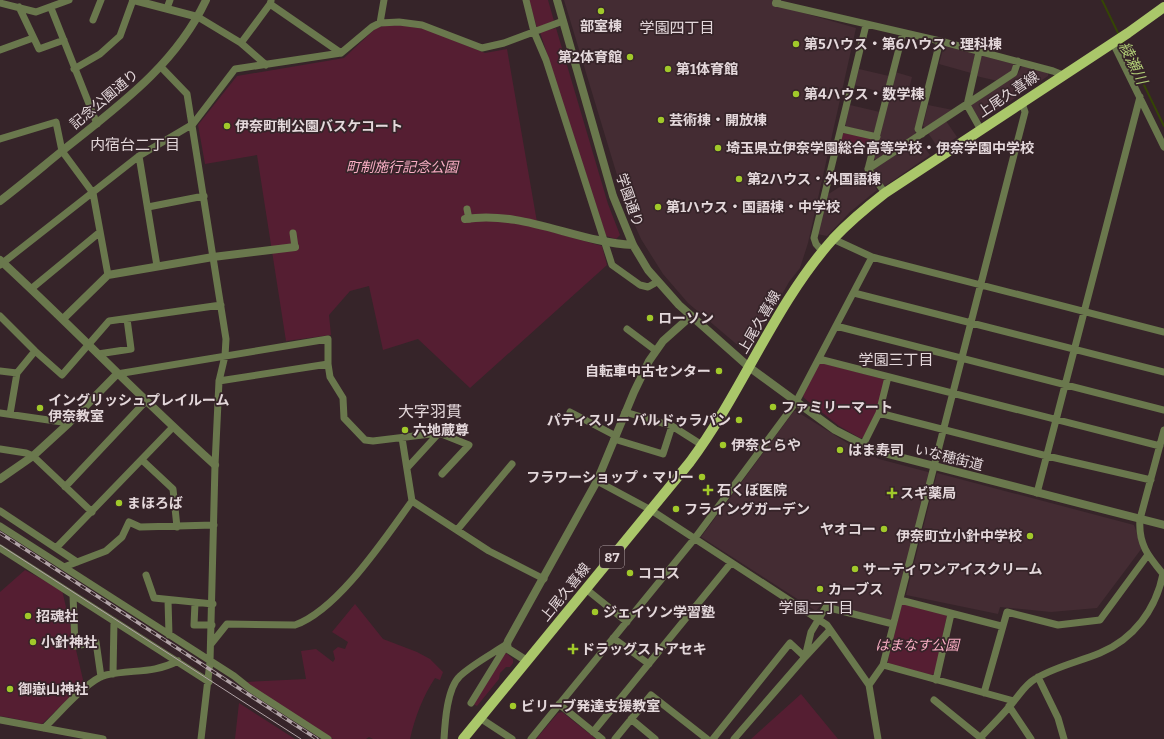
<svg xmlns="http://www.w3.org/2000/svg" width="1164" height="739" viewBox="0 0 1164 739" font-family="Bitter,'Noto Sans JP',serif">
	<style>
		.built { fill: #442c33 }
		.green { fill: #551e32 }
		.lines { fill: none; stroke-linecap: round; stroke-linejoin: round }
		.stream { stroke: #354505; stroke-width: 2 }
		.minor { stroke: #6a784d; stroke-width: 7 }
		.tertiary { stroke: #6a784d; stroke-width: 8 }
		.primary { stroke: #aac76a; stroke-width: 10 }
		.tram { stroke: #b1a3a7; stroke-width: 1 }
		.rail-casing { stroke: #b1a3a7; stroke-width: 3.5 }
		.rail { stroke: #362429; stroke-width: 2; stroke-dasharray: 6; stroke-linecap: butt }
		.poi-dot { fill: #a1c92a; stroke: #362429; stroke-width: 1.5 }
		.labels { text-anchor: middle; stroke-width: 3.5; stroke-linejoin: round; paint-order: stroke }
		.shield { fill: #362429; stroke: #b0a2a6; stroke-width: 1 }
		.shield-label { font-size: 13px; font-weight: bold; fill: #e4d8db }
		.poi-label { font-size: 14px; font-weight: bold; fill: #e4d8db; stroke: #362429; text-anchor: start }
		.street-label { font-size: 14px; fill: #e4d8db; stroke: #362429 }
		.park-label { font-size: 14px; font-style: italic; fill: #f8adc3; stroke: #362429 }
		.neighbourhood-label { font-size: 15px; fill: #e4d8db; stroke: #362429 }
		.water-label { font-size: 15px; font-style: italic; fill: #afcb75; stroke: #362429 }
		.quarter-label { font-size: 16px; fill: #e4d8db; stroke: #362429 }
	</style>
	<rect width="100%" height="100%" fill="#362429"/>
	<path class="built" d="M564 0H772V4L856 28 808 243 800 268 789 282 752 347 741 348 688 303 663 274 641 239 627 208Z
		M944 46 974 53 975 56 971 73 939 64Z
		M983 56 1014 64 1012 71 998 81 976 76 980 57Z
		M1022 66 1048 73V76L982 120H979L971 108V105L1017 75Z
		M859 69 889 76 885 93 854 85Z
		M895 72 912 77 908 93 924 96 915 135 877 161 874 158Z
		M850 105 880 112 874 133 847 127 845 124Z
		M928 105 953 110 926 128 923 126Z
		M946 121 957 137 939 149 928 133Z
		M919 140 930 155 885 186 882 185 873 172 874 169Z
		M866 170 877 190 850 212 827 236 817 234 827 195Z
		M794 411H796L857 449 879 459 928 472 930 474 893 618 890 620 823 602 816 611 701 537Z
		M937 473 1134 525 1142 548 1097 608 1051 612 1000 607 998 614 906 595Z"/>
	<path class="green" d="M529 0H548L554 21 537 28Z
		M399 25 425 29 485 53 507 49 538 228 602 246 607 265 470 388 418 339 383 350 369 286 350 291 329 315 331 335 286 341 257 155 205 164 198 125 237 76 344 58 376 28 384 26Z
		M556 28 608 204 620 235 616 239 606 236 540 32Z
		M843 133 871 138 872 140H868L866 149 840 143Z
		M822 363 883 379 884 382 877 414 863 438H860L839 426 804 398 803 395 818 364Z
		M25 570 62 590 84 684 42 724 0 716V592Z
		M355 604 383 639 417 652 430 659 443 672 440 680 435 678C423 696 415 717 410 739H373L369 737 366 739H333L251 688 246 682 306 679 301 651 316 649 333 662 335 659 333 651 338 647 345 649 348 642 332 632Z
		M902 604 947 615 935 673 932 675 888 664V660Z
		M505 652 513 659V663L510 667H506L500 673 499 679 477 706 473 704Z
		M801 694 838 739H751Z
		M239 703 295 739H235Z
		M562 712 596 739H536L558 713Z"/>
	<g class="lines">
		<path class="stream" d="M1102 0 1119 35
			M1122 40 1164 126"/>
		<path class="minor" d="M526 0 534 32 546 60 612 265 640 285 648 287 657 282
			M0 3 36 12 69 0
			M776 3 940 41 1053 71 1063 75
			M270 4 341 53
			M19 7 39 49 64 40
			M51 8 97 124
			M167 8 170 0
			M198 17 241 43 266 65
			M93 20 101 0
			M380 23 384 0
			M241 43 270 4 271 1
			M1113 43 1164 147
			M0 50 33 38
			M979 52 967 105 981 130
			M161 67 187 94 226 339 225 356 219 381 215 465 210 662 201 739
			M74 69 100 54 120 36 133 0
			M842 129 877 137
			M922 134 918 129 940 41
			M0 139 56 122 62 151 93 193 108 275
			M139 156 157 266
			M868 169 1014 73 1018 61
			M868 169 903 33
			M868 169 885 193
			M148 207 204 196
			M467 209 469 219
			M293 233 295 247
			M833 239 872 257 1164 332
			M823 252 816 244 814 238 866 25
			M0 265 139 156 193 124 235 69 341 53 372 27 380 23 399 22 422 25 482 48 504 43 563 21
			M31 289 100 232
			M854 293 1164 372
			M0 316 35 351 62 375 109 321 221 305
			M836 326 1164 410
			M627 329 655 350
			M98 354 131 349 127 319
			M819 359 1160 446
			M328 364 330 377 343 398 344 418 365 440 373 441 439 433 469 445 442 474
			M0 371 17 373
			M117 374 328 339V364L219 381
			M570 412 616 436
			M0 413 69 423
			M879 413 1047 456 1151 480
			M10 414 17 373 35 351
			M672 426 702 445
			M1164 430 1140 519C1138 545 1149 557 1164 575
			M614 439 663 454 672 426 625 412
			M863 445 879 413 888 377
			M0 449 26 453 33 456 92 512
			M142 460 173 489 177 527
			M407 468 439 433
			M597 481 651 510 827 625 869 685 878 739
			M65 487 146 401
			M1037 493 1140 97
			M412 501 489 551 544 579
			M0 511 77 562
			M0 526 234 676 249 688 328 739
			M457 530 512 464
			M0 548 209 682
			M56 548 173 427
			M64 567 106 551 122 537 129 522 140 527 214 525
			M146 575 154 598 213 604
			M586 589 627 622
			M73 595 75 646 96 642 101 677
			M168 600 169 635
			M900 600 1001 626
			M195 603 194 625H212
			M613 638 649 664
			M211 644 227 624 295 625C338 610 385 538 412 501L402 438
			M883 665 1014 701
			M113 674 114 621
			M1038 677 1058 718 1064 739
			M936 680 951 614
			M869 685 883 665 1025 112 1022 103
			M984 693 1007 612 1058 625 1100 620 1147 556
			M934 700 982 739
			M471 703 506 646
			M559 704 602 739
			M1009 706 1031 739
			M480 718 512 739
			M631 719 655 739
			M0 720 103 739
			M44 728C58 715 88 679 106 675 133 669 152 674 178 661
			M593 732 731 563
			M981 737C992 725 1004 714 1014 701 1021 693 1025 685 1035 679 1054 667 1078 662 1100 653 1134 639 1156 609 1163 574
			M444 739C445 722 447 688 460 676 473 664 492 654 507 644
			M531 739 695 538 796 402 872 257
			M615 739 651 695 707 739
			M713 739 790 643 805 657 830 630
			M734 739 805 657 811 632 826 607 893 624"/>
		<path class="tertiary" d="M133 0 198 17
			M557 0 613 196 633 245 648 270 679 305 749 367 835 430 876 451 1164 525
			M776 3 777 0
			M0 201C21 185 41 168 62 151 117 107 175 66 206 0
			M465 219C523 210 576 242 633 245
			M0 260C73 327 141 399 215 465
			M63 319 108 275 213 257 295 247
			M0 479 33 456 69 423 117 374
			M527 661 508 649 507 644 508 641 597 481 634 392 649 361 663 341 691 316"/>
		<path class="primary" d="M463 739 690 462C743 391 774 305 833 239 849 222 867 207 885 193L1128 33 1164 7"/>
		<path class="tram" d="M0 545 301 739"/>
		<g class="rail-casing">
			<path id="rail" d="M0 533 317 739"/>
		</g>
		<use href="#rail" class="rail"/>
	</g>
	<g class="poi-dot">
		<circle cx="601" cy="11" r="4"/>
		<circle cx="796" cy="44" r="4"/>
		<circle cx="630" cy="57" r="4"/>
		<circle cx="668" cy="69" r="4"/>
		<circle cx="796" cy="94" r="4"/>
		<circle cx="661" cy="120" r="4"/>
		<circle cx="227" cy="126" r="4"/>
		<circle cx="718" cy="148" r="4"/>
		<circle cx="739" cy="179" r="4"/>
		<circle cx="658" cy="207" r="4"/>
		<circle cx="650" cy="318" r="4"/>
		<circle cx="719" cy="371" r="4"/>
		<circle cx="773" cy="407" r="4"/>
		<circle cx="40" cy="408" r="4"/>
		<circle cx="739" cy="420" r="4"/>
		<circle cx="405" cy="430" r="4"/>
		<circle cx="723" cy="445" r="4"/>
		<circle cx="840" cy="450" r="4"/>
		<circle cx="702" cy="477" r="4"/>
		<path d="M706 484h4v4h4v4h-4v4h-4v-4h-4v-4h4z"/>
		<path d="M890 487h4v4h4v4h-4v4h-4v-4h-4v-4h4z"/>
		<circle cx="119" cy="503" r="4"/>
		<circle cx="676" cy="509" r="4"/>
		<circle cx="884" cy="529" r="4"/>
		<circle cx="1030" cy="536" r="4"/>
		<circle cx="855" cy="569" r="4"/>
		<circle cx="630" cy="573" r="4"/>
		<circle cx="820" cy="589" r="4"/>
		<circle cx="595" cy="612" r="4"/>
		<circle cx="28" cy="616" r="4"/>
		<circle cx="33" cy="642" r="4"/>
		<path d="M571 643h4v4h4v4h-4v4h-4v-4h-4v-4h4z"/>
		<circle cx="10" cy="689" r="4"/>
		<circle cx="513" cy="706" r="4"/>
	</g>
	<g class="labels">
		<rect class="shield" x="600" y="546" width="24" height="22" rx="3"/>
		<g class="shield-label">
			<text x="612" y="562">87</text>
		</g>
		<g class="poi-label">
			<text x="601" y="31" text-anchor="middle">部室棟</text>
			<text x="804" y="49">第5ハウス・第6ハウス・理科棟</text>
			<text x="622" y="62" text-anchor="end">第2体育館</text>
			<text x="676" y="74">第1体育館</text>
			<text x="804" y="99">第4ハウス・数学棟</text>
			<text x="669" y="125">芸術棟・開放棟</text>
			<text x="235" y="131">伊奈町制公園バスケコート</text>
			<text x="726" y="153">埼玉県立伊奈学園総合高等学校・伊奈学園中学校</text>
			<text x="747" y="184">第2ハウス・外国語棟</text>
			<text x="666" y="212">第1ハウス・国語棟・中学校</text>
			<text x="658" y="323">ローソン</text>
			<text x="711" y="376" text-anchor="end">自転車中古センター</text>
			<text x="48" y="405">イングリッシュプレイルーム<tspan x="48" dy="16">伊奈教室</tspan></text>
			<text x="781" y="412">ファミリーマート</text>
			<text x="731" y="425" text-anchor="end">パティスリー バルドゥラパン</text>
			<text x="413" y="435">六地蔵尊</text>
			<text x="731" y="450">伊奈とらや</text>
			<text x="848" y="455">はま寿司</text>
			<text x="694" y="482" text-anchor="end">フラワーショップ・マリー</text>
			<text x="717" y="495">石くぼ医院</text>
			<text x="900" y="498">スギ薬局</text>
			<text x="127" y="508">まほろば</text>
			<text x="684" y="514">フライングガーデン</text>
			<text x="876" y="534" text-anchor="end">ヤオコー</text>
			<text x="1022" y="541" text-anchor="end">伊奈町立小針中学校</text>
			<text x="863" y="574">サーティワンアイスクリーム</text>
			<text x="638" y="578">ココス</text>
			<text x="828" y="594">カーブス</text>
			<text x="603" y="617">ジェイソン学習塾</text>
			<text x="36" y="621">招魂社</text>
			<text x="41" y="647">小針神社</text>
			<text x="581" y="654">ドラッグストアセキ</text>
			<text x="18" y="694">御嶽山神社</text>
			<text x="521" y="711">ビリーブ発達支援教室</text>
		</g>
		<g class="street-label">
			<text transform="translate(1008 94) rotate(-34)" y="5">上尾久喜線</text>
			<text transform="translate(104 99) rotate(-40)" y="5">記念公園通り</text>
			<text transform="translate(630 200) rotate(71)" y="5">学園通り</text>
			<text transform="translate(759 322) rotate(-60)" y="5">上尾久喜線</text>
			<text transform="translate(949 457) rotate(14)" y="5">いな穂街道</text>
			<text transform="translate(565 592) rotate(-51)" y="5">上尾久喜線</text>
		</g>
		<g class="park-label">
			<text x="402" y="172">町制施行記念公園</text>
			<text x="917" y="650">はまなす公園</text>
		</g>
		<g class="neighbourhood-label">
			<text x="677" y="33">学園四丁目</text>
			<text x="135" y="150">内宿台二丁目</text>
			<text x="896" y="365">学園三丁目</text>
			<text x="816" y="613">学園二丁目</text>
		</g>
		<g class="water-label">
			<text transform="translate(1133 63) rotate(64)" y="5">綾瀬川</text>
		</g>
		<g class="quarter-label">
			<text x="430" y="417">大字羽貫</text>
		</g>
	</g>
</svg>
